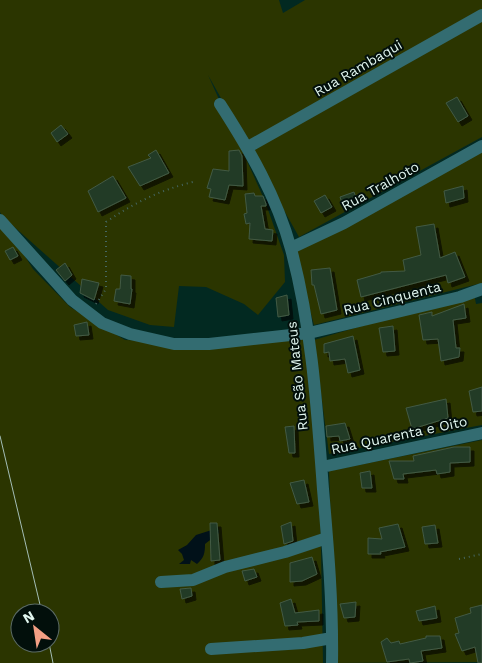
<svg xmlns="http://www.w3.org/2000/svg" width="482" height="663" viewBox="0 0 482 663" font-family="'Work Sans',sans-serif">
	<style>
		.green { fill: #2b3500; fill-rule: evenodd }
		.water { fill: #011119 }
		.building { fill: #233a26; stroke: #425a44; filter: url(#shadow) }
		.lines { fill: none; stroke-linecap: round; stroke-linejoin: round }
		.path { stroke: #466760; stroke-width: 2; stroke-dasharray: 1 4; stroke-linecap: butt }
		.minor { stroke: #336c71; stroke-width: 12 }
		.tram { stroke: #a3bdb5; stroke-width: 1 }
		.labels { text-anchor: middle; stroke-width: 4; stroke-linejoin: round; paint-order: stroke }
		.street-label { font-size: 14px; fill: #e1f6ef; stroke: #020f0b }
	</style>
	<defs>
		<filter id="shadow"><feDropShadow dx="4" dy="4" stdDeviation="0" flood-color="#0009"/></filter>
	</defs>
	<rect width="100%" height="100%" fill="#022921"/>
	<path class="green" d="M0 0H279L283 13 305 0H482V137L299 237 208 75 265 201 284 255 285 282 258 315 244 304 206 287 179 286 174 327 150 325 108 310 2 216 0 212Z
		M482 149V283L314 325 294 250Z
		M0 217 33 269 70 307 125 340 220 343 309 333 319 436 323 663H0ZM20 613H50V643H20Z
		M474 293 476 304 482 303V425L329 454 314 340Z
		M482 440V662L336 663 329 471Z"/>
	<path class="water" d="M218 528 219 533 205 544C205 553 204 558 197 564L191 560 190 564H179L184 560 182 554 178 550 187 545 196 535Z"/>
	<path class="building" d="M457 97 468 116 458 122 446 103Z
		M61 125 68 134 57 142 51 133Z
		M156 150 169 173 140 186 128 167 151 158 148 155Z
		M239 150 242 156 243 186 229 185 225 200 209 197 211 189 207 188 213 169 229 171V151Z
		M113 176 126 198 98 212 88 191Z
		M463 186 464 198 446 203 444 191Z
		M354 192 357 200 343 206 340 197Z
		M254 193 255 196H263L266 204V206H261L265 229 273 230 272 241 249 239 250 223 246 224 244 214 247 213 245 194Z
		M325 195 332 207 321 213 314 201Z
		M434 224 440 258 455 252 465 277 448 283 446 275 361 297 357 280 381 273V272L405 271 403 260 421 255 416 227Z
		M13 247 18 256 10 260 5 251Z
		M65 263 72 275 65 281 56 270Z
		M330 268 337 310 321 314 314 285H312L311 270Z
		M121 275 131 276V289H132L130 304 114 301 116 289H120Z
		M82 279 99 283 94 300 80 293Z
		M287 295 289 315 278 317 276 298Z
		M464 304 466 318 453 320 456 348H460L459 357 441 361 438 339 423 340 419 315 432 312V316Z
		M87 322 89 335 76 336 74 325Z
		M393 326 395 351 383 352 379 328Z
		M353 336 360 370 348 373 345 359 330 361 329 352 324 353V344Z
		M482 387V411L473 412 469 391Z
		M446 399 448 418 412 429 406 408Z
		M345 423 350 439 340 441 339 436 327 437 326 426Z
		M294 426 295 453H289L285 427Z
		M454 447H470V462L450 463V472L437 474 436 470 403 474 404 479H394L389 461H414L413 456Z
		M370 471 372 488H362L360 473Z
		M304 480 309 502 297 504 290 483Z
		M291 522 293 541 284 544 281 526Z
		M210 523H217L220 560 211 561Z
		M398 524 405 547 380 552 381 554H368V538L382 539 379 528Z
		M435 525 438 543 425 544 422 527Z
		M312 557 317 574 302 581 290 582V563Z
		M254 569 257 577 245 581 242 571Z
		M191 588 192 596 182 599 180 589Z
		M291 599 295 613 319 610V621L297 622 298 625 285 626 280 603Z
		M356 602 355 617 344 618 340 604Z
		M482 605V663H478L475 647 462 651 455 634 459 633 455 618 471 613 470 608Z
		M435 606 437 618 419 621 416 611Z
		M426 636H440L442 648 421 651 423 661 410 663 409 659 387 662 381 642 387 638 391 643 399 641 400 644 426 638Z"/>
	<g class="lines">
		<path class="path" d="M96 304 106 289V222C134 203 160 190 193 182
			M459 559 482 554"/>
		<path class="minor" d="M220 104C249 149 277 197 291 249 312 327 317 409 323 489 328 547 333 605 332 663
			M248 147 482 15
			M0 220 72 300 102 323 130 334 174 344H209L309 333 460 297 482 289
			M291 248 344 223 482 146
			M322 467 482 433
			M161 582 193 580 225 567 285 552 327 538
			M211 649 303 643 332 638"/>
		<path class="tram" d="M0 436 42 613
			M49 643 53 663"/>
	</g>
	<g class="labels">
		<g class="street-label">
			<text transform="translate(358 68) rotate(-30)" y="5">Rua Rambaqui</text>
			<text transform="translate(380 186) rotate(-29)" y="5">Rua Tralhoto</text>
			<text transform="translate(392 298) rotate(-14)" y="5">Rua Cinquenta</text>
			<text transform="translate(297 376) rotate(-96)" y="5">Rua São Mateus</text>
			<text transform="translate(399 435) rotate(-12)" y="5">Rua Quarenta e Oito</text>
		</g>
	</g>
	<g transform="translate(35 628) rotate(330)"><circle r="24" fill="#020f0b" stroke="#5b6b66"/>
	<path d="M0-4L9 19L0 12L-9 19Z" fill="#f39f84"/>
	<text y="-8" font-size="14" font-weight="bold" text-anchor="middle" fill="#e1f6ef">N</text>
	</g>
</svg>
